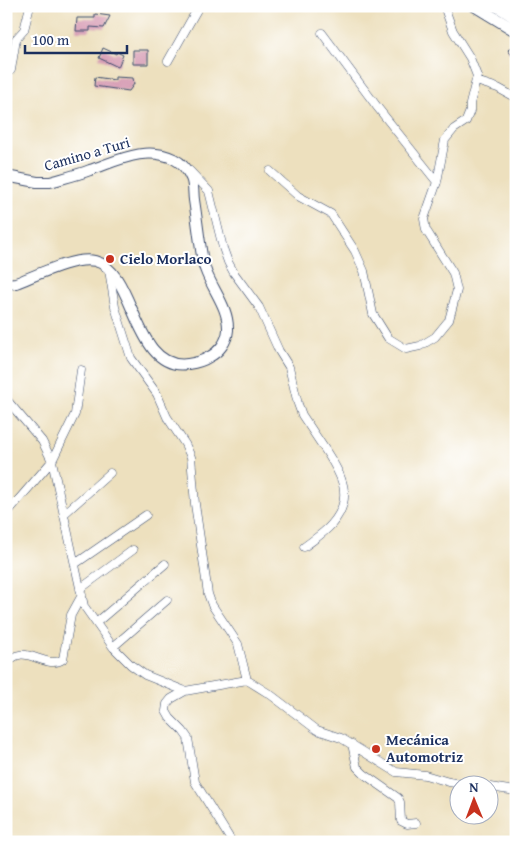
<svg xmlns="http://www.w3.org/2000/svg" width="522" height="848" viewBox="0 0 522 848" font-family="'Gentium Book Plus',serif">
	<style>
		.building { fill: #d79eb5 }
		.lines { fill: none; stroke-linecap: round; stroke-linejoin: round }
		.minor-casing { stroke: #3a4a6c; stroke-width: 9 }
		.major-casing { stroke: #3a4a6c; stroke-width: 12 }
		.highway-casing { stroke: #3a4a6c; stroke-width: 13 }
		.minor { stroke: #fff; stroke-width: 8 }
		.major { stroke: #fff; stroke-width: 10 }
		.highway { stroke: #fff; stroke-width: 11 }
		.poi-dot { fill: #c8321e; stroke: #fff; stroke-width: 2 }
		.labels { text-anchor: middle; stroke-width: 4; stroke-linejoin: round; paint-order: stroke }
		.street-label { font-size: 15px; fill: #1b2f5e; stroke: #fff }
		.poi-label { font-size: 15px; font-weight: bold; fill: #1b2f5e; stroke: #fff; text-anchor: start }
	</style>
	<rect width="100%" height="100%" fill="#fff"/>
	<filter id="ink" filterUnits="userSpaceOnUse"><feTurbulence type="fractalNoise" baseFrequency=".02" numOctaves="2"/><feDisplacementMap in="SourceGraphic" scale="10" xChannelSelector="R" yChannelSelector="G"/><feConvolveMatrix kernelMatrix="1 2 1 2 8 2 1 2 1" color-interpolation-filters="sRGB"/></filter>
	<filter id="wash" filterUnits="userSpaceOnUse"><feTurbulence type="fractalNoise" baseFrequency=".0096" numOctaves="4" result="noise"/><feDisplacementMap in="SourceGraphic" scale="20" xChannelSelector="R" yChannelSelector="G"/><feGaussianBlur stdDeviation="1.12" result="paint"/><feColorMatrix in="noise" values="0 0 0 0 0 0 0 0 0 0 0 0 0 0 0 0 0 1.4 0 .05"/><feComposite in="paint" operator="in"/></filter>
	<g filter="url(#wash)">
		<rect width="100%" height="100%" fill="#ede0be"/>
		<g id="blocks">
			<path class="building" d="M95 14 110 16 104 28 90 27V31H76L77 18H95Z
				M516 44V61L508 50Z
				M103 48 116 54 117 52 123 55 118 67 99 58Z
				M133 50H148V64H133Z
				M95 77 115 80V77L133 78 134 84 129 91 94 86Z"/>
		</g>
	</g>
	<g filter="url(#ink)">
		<use href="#blocks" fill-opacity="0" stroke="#3a4a6c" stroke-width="1"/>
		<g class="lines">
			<g class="minor-casing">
				<path id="minor" d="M322 33 378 108 437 182
					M168 61 199 6
					M11 70 16 39 24 30 30 6
					M476 81 498 88 516 98
					M190 171 209 191 223 248 228 262 234 273 259 307 279 351 289 367 298 404 302 415C310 427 318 439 326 451 342 476 355 498 331 525 324 533 313 540 304 547
					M270 171 298 196 331 214 355 251 364 271 373 314 388 338 406 349 420 346 435 337 449 320 457 290 453 273 426 230 424 219 437 182 445 140 454 129 466 121 470 111V104L477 76 470 58 453 31 444 6
					M109 270 115 307 131 358 157 394 167 417 185 444 191 457 195 504 208 594 212 605 238 644 247 680
					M6 399 42 441 52 461 84 606 113 647 131 665 145 675 185 691 247 680
					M6 514 52 461 75 414 81 370
					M64 514 110 473
					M75 564 146 515
					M80 589 133 550
					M96 623 165 564
					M113 647 167 600
					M6 666C21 638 45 672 63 659L71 615 82 595
					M247 680 271 695 317 730 341 738 396 772 425 775 449 782 474 786
					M185 691 171 699 167 704 166 711 170 718 183 731 188 738 195 782 232 842
					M352 744 357 767 364 774 398 798 400 802 401 821 407 824 416 823
					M490 787 516 791"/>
			</g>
			<g class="major-casing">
				<path id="major" d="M6 176 37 182H50C64 178 77 175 90 170 117 161 146 145 174 159 182 163 187 169 191 178 194 184 193 193 194 200 197 219 199 238 202 256 205 283 229 303 228 330 227 342 219 352 209 357 203 361 195 363 188 364 133 372 136 271 95 261 75 256 37 275 16 283L6 284"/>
			</g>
			<g class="highway-casing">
				<path id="highway" d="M475 6 516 31
					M497 6 516 18"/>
			</g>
			<use href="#minor" class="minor"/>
			<use href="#major" class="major"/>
			<use href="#highway" class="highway"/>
		</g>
	</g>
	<g class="poi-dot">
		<circle cx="110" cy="259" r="5"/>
		<circle cx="376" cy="749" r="5"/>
	</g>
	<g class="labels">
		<g class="street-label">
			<text transform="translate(87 154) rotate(-16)" y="5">Camino a Turi</text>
		</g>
		<g class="poi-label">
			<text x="120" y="264">Cielo Morlaco</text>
			<text x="386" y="745">Mecánica<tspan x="386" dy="17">Automotriz</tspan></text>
		</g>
	</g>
	<rect width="522" height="848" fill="none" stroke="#fff" stroke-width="25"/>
	<g transform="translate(474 800) rotate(359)"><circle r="24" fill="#ffffff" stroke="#a4acbf"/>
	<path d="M0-4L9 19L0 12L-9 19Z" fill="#c8321e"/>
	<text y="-8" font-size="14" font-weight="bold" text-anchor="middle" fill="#1b2f5e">N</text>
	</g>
	<path d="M25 45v8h102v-8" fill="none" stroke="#1b2f5e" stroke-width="2.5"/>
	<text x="32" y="45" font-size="15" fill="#1b2f5e" stroke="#ffffff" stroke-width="4" paint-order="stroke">100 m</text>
</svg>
